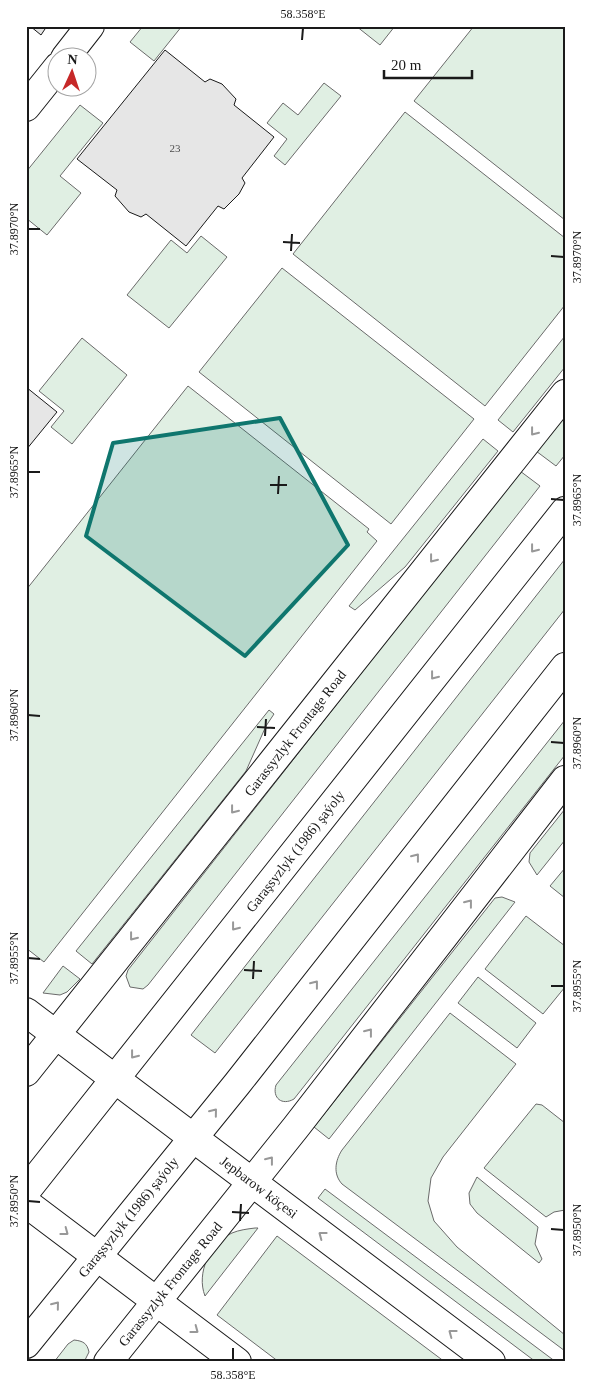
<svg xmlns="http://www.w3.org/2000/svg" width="591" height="1388" viewBox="0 0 591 1388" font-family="'Times New Roman',serif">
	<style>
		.green { fill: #e0efe3; stroke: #6a6a6a }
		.building { fill: #e6e6e6; stroke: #1a1a1a }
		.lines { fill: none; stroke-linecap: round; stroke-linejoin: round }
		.minor-casing { stroke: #1a1a1a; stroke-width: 30 }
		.major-casing { stroke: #1a1a1a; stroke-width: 30 }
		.minor { stroke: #fff; stroke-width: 28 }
		.major { stroke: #fff; stroke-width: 28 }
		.oneway { stroke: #989898 }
		.marked { fill: #0f766e; fill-opacity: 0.2; stroke: #0f766e; stroke-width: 4; stroke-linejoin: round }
		.ticks { fill: none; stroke: #1a1a1a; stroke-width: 2 }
		.labels { text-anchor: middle; stroke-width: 4; stroke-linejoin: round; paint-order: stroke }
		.number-label { font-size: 11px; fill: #4d4d4d }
		.street-label { font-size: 14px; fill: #1a1a1a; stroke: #fff }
		.neatline { fill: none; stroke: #1a1a1a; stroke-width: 2 }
		.ticks-label { font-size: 12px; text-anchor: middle; fill: #1a1a1a }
	</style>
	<rect width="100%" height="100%" fill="#fff"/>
	<path class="green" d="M143 26H182L154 61 130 42Z
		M356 26H395L380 45Z
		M474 26H565V220L414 101Z
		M324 83 341 96 285 165 274 156 287 139 267 123 283 103 298 115Z
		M80 105 103 123 60 176 81 193 47 235 26 218V172Z
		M405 112 565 238V305L485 406 293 254Z
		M201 236 227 257 169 328 127 295 171 240 187 253Z
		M282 268 474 419 391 524 199 372Z
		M565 336V367L513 432 498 420Z
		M82 338 127 375 72 444 51 427 64 411 39 391Z
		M188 386 369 529 367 532 377 541 44 962 26 948V590Z
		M565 415V455L556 466 536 451Z
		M483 439 498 451 405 567 355 610 349 606Z
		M520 471 540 486 148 985 143 989 130 987 126 976 128 970Z
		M565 559V609L215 1053 191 1035Z
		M269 710 274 714 266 726 246 771 92 964 76 951Z
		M565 720V755L294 1099C282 1106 272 1098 276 1085Z
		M565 809V840L537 875 529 862 530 853Z
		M565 868V898L550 886Z
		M502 897 515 902 329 1139 314 1127 495 898Z
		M526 916 565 946V987L543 1014 485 969Z
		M63 966 80 979 67 992 60 995 43 993Z
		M478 977 536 1023 517 1048 458 1003Z
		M450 1013 516 1064 443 1157 431 1178 428 1201 434 1221 457 1247 565 1335V1351L342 1184C333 1174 335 1161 342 1150Z
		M536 1104 542 1105 565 1123V1210L554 1212 546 1217 484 1168Z
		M477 1177 538 1227 535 1244 542 1259 539 1263 477 1213 470 1204 469 1193Z
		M325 1189 556 1362H536L318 1198Z
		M255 1228H258L205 1296C196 1273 210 1243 232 1233 239 1230 247 1229 255 1228Z
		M277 1236 445 1362H279L217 1315Z
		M74 1340C83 1341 87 1343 89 1352L84 1362H54L68 1344Z"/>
	<path class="building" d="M30 26H47L41 35Z
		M165 50 205 82 210 79 222 84 236 99 234 105 274 137 242 178 245 183 239 194 224 209 218 206 186 246 146 214 141 217 129 212 115 196 117 190 77 159Z
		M26 387 57 412 26 450Z"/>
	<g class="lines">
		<g class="minor-casing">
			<path id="minor" d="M65 58 90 26
				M26 107 58 67
				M26 1012 491 1362
				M26 1072 565 394
				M26 1203 237 1362
				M108 1362 296 1127 565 780"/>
		</g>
		<g class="major-casing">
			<path id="major" d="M26 1191 565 511
				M26 1344 237 1084 565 667"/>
		</g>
		<use href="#minor" class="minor"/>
		<use href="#major" class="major"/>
	</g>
	<defs><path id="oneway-chevron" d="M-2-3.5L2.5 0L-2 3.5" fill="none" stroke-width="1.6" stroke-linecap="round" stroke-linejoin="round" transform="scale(1.25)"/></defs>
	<g class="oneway">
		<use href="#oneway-chevron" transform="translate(534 432) rotate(128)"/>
		<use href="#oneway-chevron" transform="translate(534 549) rotate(128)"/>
		<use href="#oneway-chevron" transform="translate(433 559) rotate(128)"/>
		<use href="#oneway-chevron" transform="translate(434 676) rotate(128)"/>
		<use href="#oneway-chevron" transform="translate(234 810) rotate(128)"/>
		<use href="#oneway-chevron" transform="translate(416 857) rotate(-52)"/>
		<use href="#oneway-chevron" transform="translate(469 903) rotate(-52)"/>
		<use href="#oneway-chevron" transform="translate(235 927) rotate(128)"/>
		<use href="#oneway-chevron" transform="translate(133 937) rotate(128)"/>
		<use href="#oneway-chevron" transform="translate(315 984) rotate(-52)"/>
		<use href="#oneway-chevron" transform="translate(369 1032) rotate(-52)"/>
		<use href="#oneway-chevron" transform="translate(134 1055) rotate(128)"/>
		<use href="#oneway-chevron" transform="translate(214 1112) rotate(-51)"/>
		<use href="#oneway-chevron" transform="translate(270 1160) rotate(-52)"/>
		<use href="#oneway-chevron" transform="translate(65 1232) rotate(37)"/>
		<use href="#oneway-chevron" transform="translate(322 1235) rotate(-143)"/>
		<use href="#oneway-chevron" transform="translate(56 1305) rotate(-51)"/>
		<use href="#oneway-chevron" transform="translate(195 1330) rotate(37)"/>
		<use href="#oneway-chevron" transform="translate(452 1333) rotate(-143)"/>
	</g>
	<path class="marked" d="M280 418 348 545 245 656 86 536 113 443Z"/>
	<path class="ticks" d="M302 40 303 28M28 229H40M283 242 300 243M291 251 292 234M551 256 564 257M28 472H40M270 485H287M278 494 279 476M551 499 564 500M28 715 40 716M257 727 275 728M265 736 266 719M551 742 564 743M28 958 40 959M244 970 262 971M253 979 254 961M551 986H564M28 1201 40 1202M232 1212 249 1213M240 1221 241 1204M551 1229 564 1230M233 1360V1348"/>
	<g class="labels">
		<g class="number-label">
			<text x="175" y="152">23</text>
		</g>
		<g class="street-label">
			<text transform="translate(295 733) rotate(-52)" y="5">Garassyzlyk Frontage Road</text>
			<text transform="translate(295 851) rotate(-52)" y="5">Garaşsyzlyk (1986) şaýoly</text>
			<text transform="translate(259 1187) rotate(37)" y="5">Jepbarow köçesi</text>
			<text transform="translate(128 1217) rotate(-51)" y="5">Garaşsyzlyk (1986) şaýoly</text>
			<text transform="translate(170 1284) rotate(-51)" y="5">Garassyzlyk Frontage Road</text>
		</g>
	</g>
	<rect width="591" height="1388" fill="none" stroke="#ffffff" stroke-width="55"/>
	<g transform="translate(72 72) rotate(3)"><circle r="24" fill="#ffffff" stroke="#a3a3a3"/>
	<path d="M0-4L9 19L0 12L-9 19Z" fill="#c62828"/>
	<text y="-8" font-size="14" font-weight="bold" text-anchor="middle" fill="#1a1a1a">N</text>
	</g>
	<path d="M384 70v8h88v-8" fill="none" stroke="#1a1a1a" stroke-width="2.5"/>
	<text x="391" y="70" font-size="15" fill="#1a1a1a" stroke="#ffffff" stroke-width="4" paint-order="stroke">20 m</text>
	<rect x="28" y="28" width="536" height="1332" class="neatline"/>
	<g class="ticks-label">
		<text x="303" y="18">58.358°E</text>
		<text transform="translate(14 229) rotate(-90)" y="4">37.8970°N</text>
		<text transform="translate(577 257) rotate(-90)" y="4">37.8970°N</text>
		<text transform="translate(14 472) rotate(-90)" y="4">37.8965°N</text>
		<text transform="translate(577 500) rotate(-90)" y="4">37.8965°N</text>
		<text transform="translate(14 715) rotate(-90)" y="4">37.8960°N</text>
		<text transform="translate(577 743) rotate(-90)" y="4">37.8960°N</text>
		<text transform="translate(14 958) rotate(-90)" y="4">37.8955°N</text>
		<text transform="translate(577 986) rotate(-90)" y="4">37.8955°N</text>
		<text transform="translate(14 1201) rotate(-90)" y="4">37.8950°N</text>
		<text transform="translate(577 1230) rotate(-90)" y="4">37.8950°N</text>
		<text x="233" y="1379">58.358°E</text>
	</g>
</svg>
